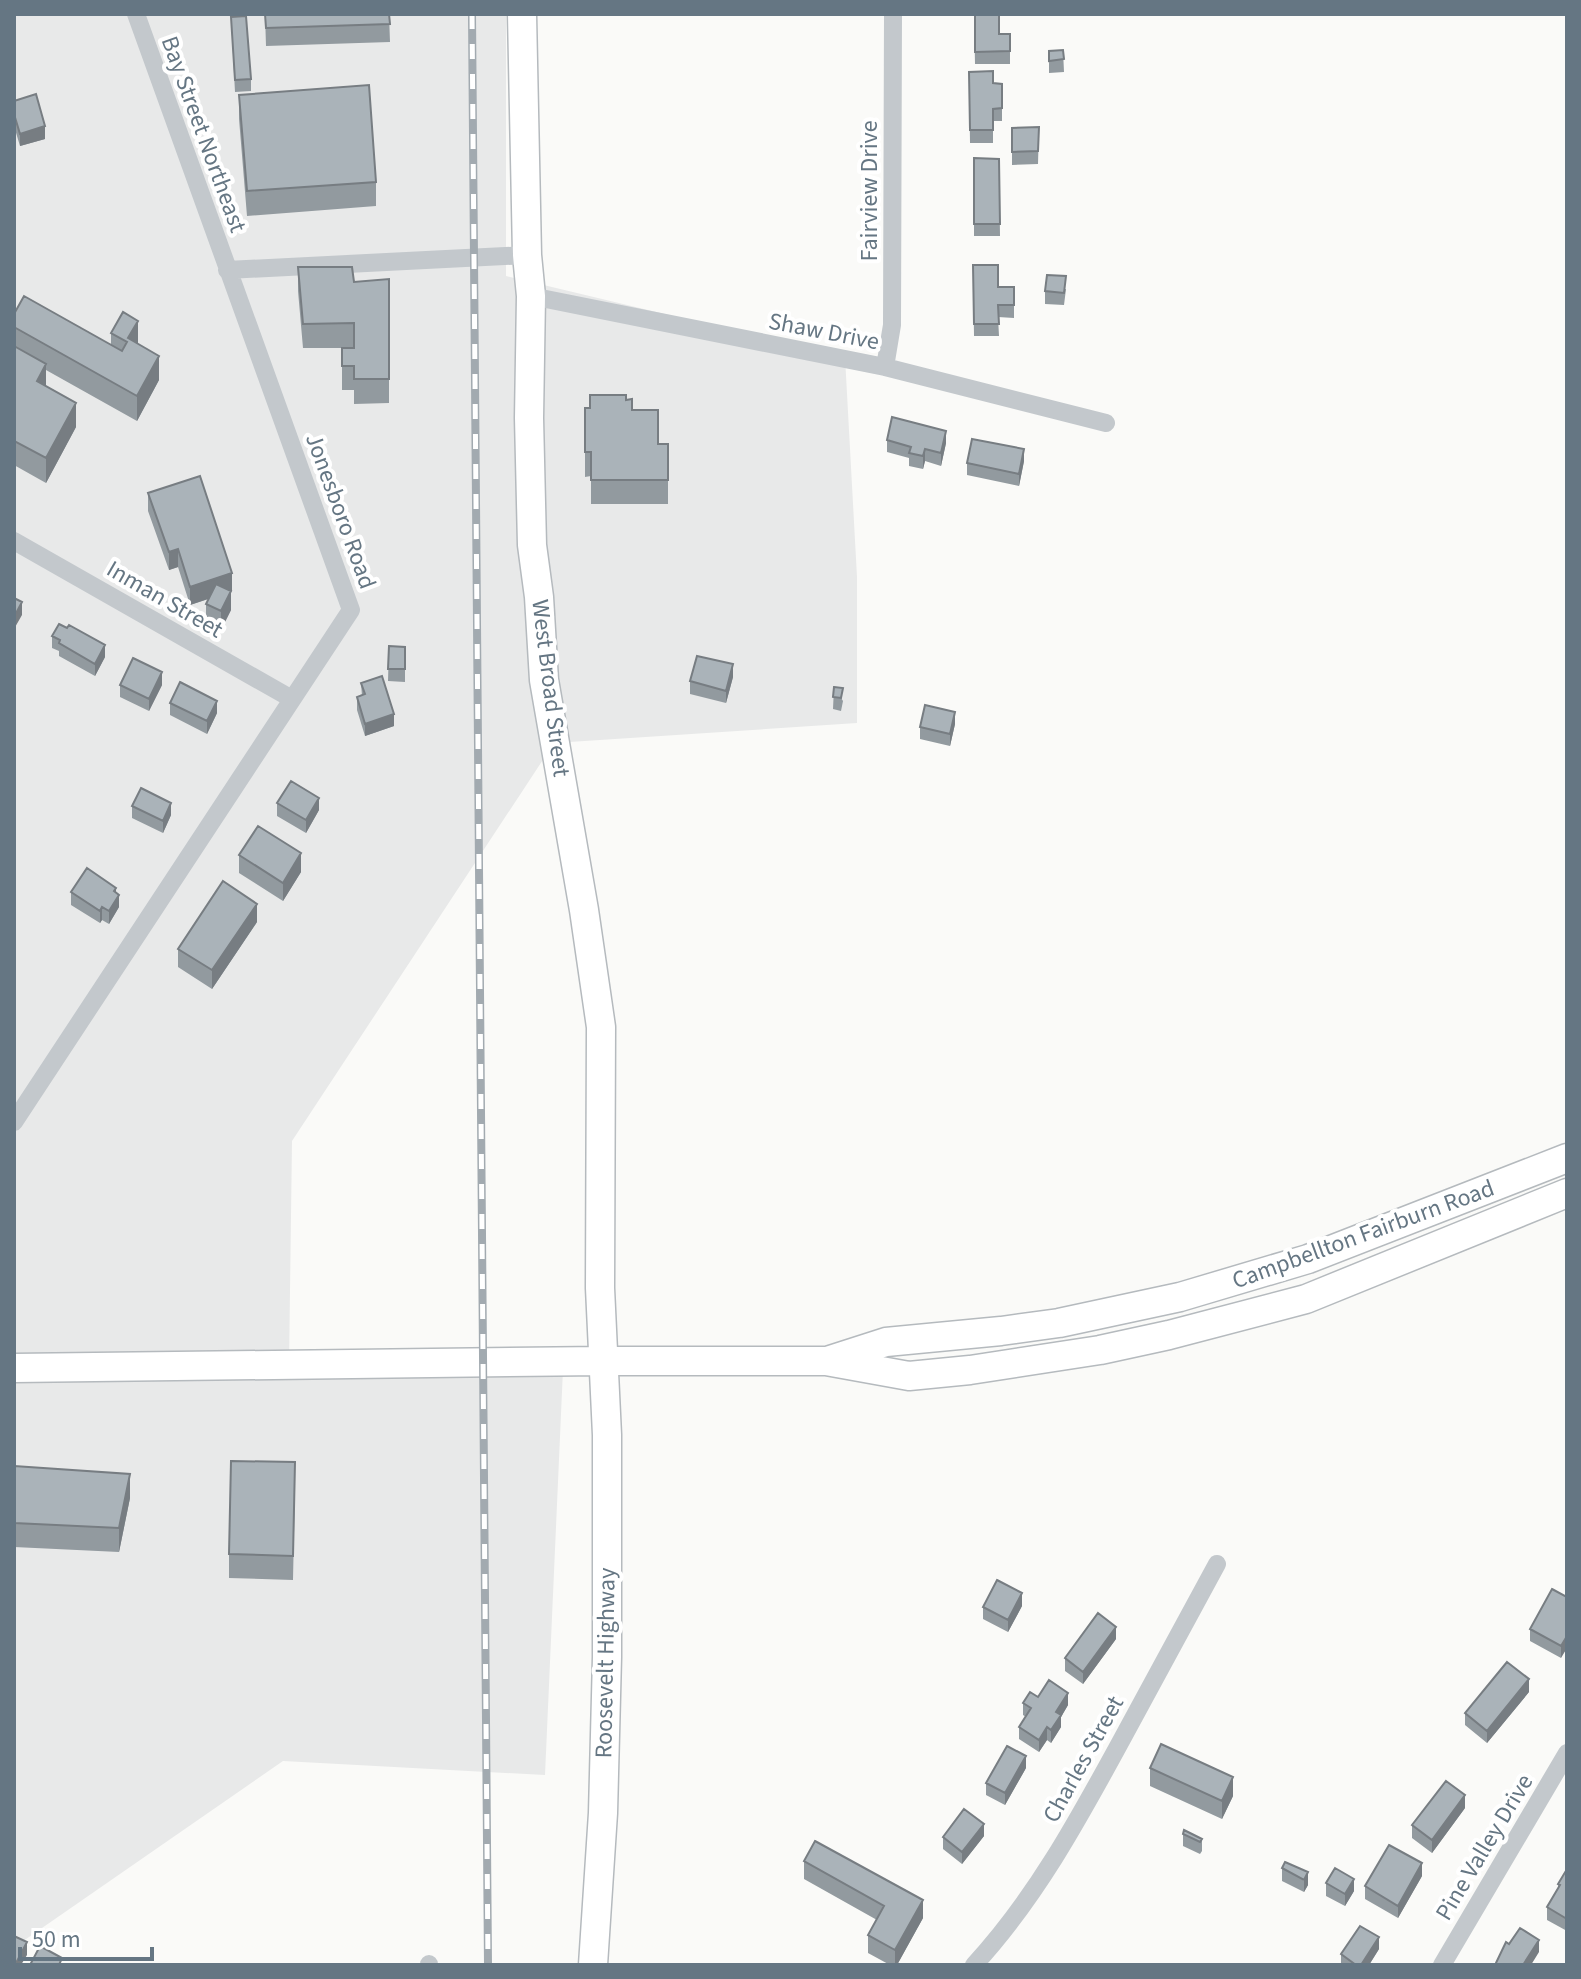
<svg xmlns="http://www.w3.org/2000/svg" width="1581" height="1979" viewBox="0 0 1581 1979" font-family="'Source Sans 3',sans-serif">
	<style>
		.built { fill: #e8e9e9 }
		.lines { fill: none; stroke-linecap: round; stroke-linejoin: round }
		.primary-casing { stroke: #b5babe; stroke-width: 31 }
		.minor { stroke: #c3c8cc; stroke-width: 18 }
		.primary { stroke: #fff; stroke-width: 28 }
		.rail-casing { stroke: #a2aab0; stroke-width: 8 }
		.rail { stroke: #fff; stroke-width: 5; stroke-dasharray: 15; stroke-linecap: butt }
		.wall { fill: #929a9f }
		.shaded-wall { fill: #777d82 }
		.building { fill: #aab3b9; stroke: #777d82; stroke-width: 2 }
		.labels { text-anchor: middle; stroke-width: 8; stroke-linejoin: round; paint-order: stroke }
		.street-label { font-size: 24px; fill: #657683; stroke: #fff }
	</style>
	<rect width="100%" height="100%" fill="#fafaf8"/>
	<path class="built" d="M14 14H506V276L845 357 857 577V723L554 743 292 1141 289 1366 563 1369 545 1775 283 1761 16 1946 14 1945Z"/>
	<g class="lines">
		<g class="primary-casing">
			<path id="primary" d="M522 14 527 255 531 296 529 418 532 545 539 597 544 680 584 910 601 1027 600 1288 607 1435V1657L603 1813 593 1965
				M830 1360 886 1342 1001 1331 1059 1323 1180 1297 1308 1259 1567 1158
				M14 1368 602 1361H826L909 1376 970 1370 1100 1350 1169 1335 1306 1299 1567 1193"/>
		</g>
		<path class="minor" d="M227 270 527 255
			M531 296 885 367 1106 423
			M885 367 892 325 893 14
			M14 541 292 699
			M14 1122 351 610 136 14
			M429 1964V1965
			M974 1965C1035 1899 1078 1820 1121 1741 1153 1682 1185 1623 1217 1564
			M1442 1965 1567 1753"/>
		<use href="#primary" class="primary"/>
		<g class="rail-casing">
			<path id="rail" d="M472 14 488 1965"/>
		</g>
		<use href="#rail" class="rail"/>
	</g>
	<path class="wall" d="M265 14H389L390 42 266 46Z
		M974 14 999 34H1010V64H975Z
		M231 17 251 79V91L235 92Z
		M1063 50 1064 72 1049 73V51Z
		M969 72 993 83 1002 84V121H993V143H970Z
		M239 95 376 182V206L247 216 239 119Z
		M14 101 45 139 20 146 14 126Z
		M1039 127 1038 164 1012 165V128Z
		M974 158 999 159 1000 236H974Z
		M973 265 998 287H1014V318L998 317 999 336H974Z
		M298 267 354 282 389 279V403L354 404V390H342V348H303L298 291Z
		M1066 289 1064 305 1045 304V291Z
		M14 314 111 344V333L138 344 159 380 137 421 46 370V386L76 427 46 483 14 465Z
		M626 400 658 444H668V504H591V476L585 477V408H590Z
		M887 440 946 443 941 466 925 461 923 469 909 466V458L887 452Z
		M1024 461 1019 486 967 475V463Z
		M148 493 232 591H231V610L221 630 206 622V604L208 599 190 605 178 567 169 570 148 511Z
		M52 636 105 657 95 676 59 656V651L52 648Z
		M389 646 405 647V682L388 681Z
		M733 677 726 703 690 694V681Z
		M361 683 394 726 365 736 357 710V697L362 696Z
		M120 685H162L149 711 120 697Z
		M834 687 843 701 841 711 833 709Z
		M170 703 217 713 207 734 170 715Z
		M955 724 950 746 920 739V727Z
		M277 803 319 810 306 833 277 816Z
		M132 806 171 815 163 833 132 818Z
		M239 855 301 872 283 901 239 873Z
		M71 892H116L119 907 109 924 102 920 100 923 71 905Z
		M257 922 212 989 178 967V949Z
		M14 1466 130 1498 119 1552 14 1547Z
		M295 1486 293 1580 229 1578V1554Z
		M1567 1597 1561 1658 1530 1641V1629Z
		M1022 1606 1008 1632 983 1619V1607Z
		M1116 1639 1083 1684 1065 1671V1658Z
		M1529 1692 1487 1743 1465 1725V1713Z
		M1038 1697 1068 1705 1061 1717V1727L1051 1743 1047 1740 1039 1752 1019 1739V1727L1026 1717 1023 1715V1703Z
		M1026 1768 1005 1805 986 1795V1783Z
		M1150 1768 1233 1796 1222 1819 1150 1786Z
		M1465 1808 1432 1853 1412 1838V1825Z
		M1183 1834 1202 1839V1851L1200 1854 1183 1846Z
		M984 1836 962 1864 943 1849V1837Z
		M804 1861 923 1918 897 1965H890L868 1953V1935L877 1920 804 1879Z
		M1285 1862 1308 1885 1304 1892 1282 1881V1868Z
		M1567 1869V1931L1547 1920V1907L1558 1888V1884Z
		M1422 1876 1398 1918 1365 1899V1886Z
		M1326 1883 1354 1891 1345 1906 1326 1896Z
		M1379 1949 1369 1965H1341V1954Z"/>
	<path class="shaded-wall" d="M45 126V139L20 146V134Z
		M138 321V345L128 338Z
		M159 356V380L137 421V396Z
		M46 364V389L37 381Z
		M76 403V427L46 483V458Z
		M946 431V443L941 466V453Z
		M925 449V461L923 469V456Z
		M1024 449V461L1019 486V474Z
		M178 549V567L169 570V552Z
		M232 573V591L190 605V587Z
		M231 591V610L221 630V611Z
		M22 602V615L14 629V617Z
		M105 645V657L95 676V664Z
		M733 664V677L726 703V691Z
		M162 672V685L149 711V699Z
		M217 701V713L207 734V721Z
		M955 712V724L950 746V734Z
		M394 714V726L365 736V724Z
		M319 798V810L306 833V820Z
		M171 803V815L163 833V821Z
		M301 853V872L283 901V883Z
		M116 888V900L119 895V907L109 924V911L114 891Z
		M257 904V922L212 989V970Z
		M102 907V920L100 923V911Z
		M130 1474V1498L119 1552V1528Z
		M1022 1593V1606L1008 1632V1620Z
		M1116 1627V1639L1083 1684V1672Z
		M1567 1636V1648L1561 1658V1646Z
		M1529 1679V1692L1487 1743V1731Z
		M1068 1693V1705L1061 1717V1727L1051 1743V1730L1056 1712Z
		M1047 1727V1740L1039 1752V1740Z
		M1026 1756V1768L1005 1805V1793Z
		M1233 1777V1796L1222 1819V1801Z
		M1465 1795V1808L1432 1853V1840Z
		M984 1824V1836L962 1864V1852Z
		M1422 1863V1876L1398 1918V1906Z
		M1308 1872V1885L1304 1892V1880Z
		M1354 1879V1891L1345 1906V1894Z
		M923 1900V1918L897 1965H895V1950Z
		M1379 1937V1949L1369 1965H1361Z
		M1539 1940V1952L1531 1965H1523Z
		M27 1942V1955L21 1965H15Z"/>
	<path class="building" d="M265 14H389L390 24 266 28Z
		M975 14H999V34H1010V51L975 52Z
		M246 16 251 79 235 80 231 17Z
		M1063 50 1064 59 1049 61V51Z
		M993 71V83L1002 84V108L993 109V130H970L969 72Z
		M369 85 376 182 247 191 239 95Z
		M36 94 45 126 20 134 14 114V101Z
		M1039 127 1038 151 1012 152V128Z
		M974 158 999 159 1000 224H974Z
		M973 265H998V287H1014V305H998L999 324H974Z
		M298 267H352L354 282 389 279V379H354V366H342V348H354V323L303 324Z
		M1047 275 1066 276 1064 293 1045 291Z
		M24 296 122 351 127 342 111 333 123 312 138 321 128 338 159 356 137 396 14 327V314Z
		M14 346 46 364 37 381 76 403 46 458 14 441Z
		M590 395H626V400L632 399V410H658V444H668V480H591V452H585V408H590Z
		M892 417 946 431 941 453 925 449 923 456 909 453 911 447 887 440Z
		M972 439 1024 449 1019 474 967 463Z
		M200 476 232 573 190 587 178 549 169 552 148 493Z
		M216 584 231 591 221 611 206 604Z
		M14 598 22 602 14 617Z
		M59 624 67 628 69 625 105 645 95 664 59 643 60 640 52 636Z
		M389 646 405 647V669H388Z
		M697 656 733 664 726 691 690 681Z
		M133 658 162 672 149 699 120 685Z
		M382 676 394 714 365 724 357 697 365 694 361 683Z
		M180 682 217 701 207 721 170 703Z
		M834 687 843 688 841 698 833 697Z
		M925 705 955 712 950 734 920 727Z
		M291 781 319 798 306 820 277 803Z
		M141 788 171 803 163 821 132 806Z
		M258 826 301 853 283 883 239 855Z
		M87 868 116 888 114 891 119 895 109 911 102 907 100 911 71 892Z
		M223 881 257 904 212 970 178 949Z
		M231 1461 295 1462 293 1556 229 1554Z
		M14 1466 130 1474 119 1528 14 1523Z
		M997 1580 1022 1593 1008 1620 983 1607Z
		M1552 1589 1567 1597V1636L1561 1646 1530 1629Z
		M1098 1613 1116 1627 1083 1672 1065 1658Z
		M1507 1662 1529 1679 1487 1731 1465 1713Z
		M1049 1680 1068 1693 1056 1712 1061 1715 1051 1730 1047 1727 1039 1740 1019 1727 1031 1708 1023 1703 1030 1692 1038 1697Z
		M1161 1744 1233 1777 1222 1801 1150 1768Z
		M1007 1746 1026 1756 1005 1793 986 1783Z
		M1446 1781 1465 1795 1432 1840 1412 1825Z
		M964 1809 984 1824 962 1852 943 1837Z
		M1184 1830 1202 1839 1200 1842 1183 1834Z
		M815 1841 923 1900 895 1950 868 1935 884 1906 804 1861Z
		M1389 1845 1422 1863 1398 1906 1365 1886Z
		M1285 1862 1308 1872 1304 1880 1282 1868Z
		M1335 1868 1354 1879 1345 1894 1326 1883Z
		M1567 1869V1919L1547 1907 1560 1885 1558 1884Z
		M1360 1926 1379 1937 1361 1965H1356L1341 1954Z
		M1520 1928 1539 1940 1523 1965H1495L1506 1942 1509 1944Z
		M14 1936 27 1942 15 1965H14Z
		M40 1946 62 1958 59 1965H30Z"/>
	<g class="labels">
		<g class="street-label">
			<text transform="translate(204 134) rotate(70)" y="8">Bay Street Northeast</text>
			<text transform="translate(869 191) rotate(-90)" y="8">Fairview Drive</text>
			<text transform="translate(824 331) rotate(11)" y="8">Shaw Drive</text>
			<text transform="translate(341 511) rotate(70)" y="8">Jonesboro Road</text>
			<text transform="translate(165 599) rotate(30)" y="8">Inman Street</text>
			<text transform="translate(551 688) rotate(83)" y="8">West Broad Street</text>
			<text transform="translate(1363 1234) rotate(-20)" y="8">Campbellton Fairburn Road</text>
			<text transform="translate(605 1663) rotate(-89)" y="8">Roosevelt Highway</text>
			<text transform="translate(1083 1759) rotate(-61)" y="8">Charles Street</text>
			<text transform="translate(1484 1847) rotate(-59)" y="8">Pine Valley Drive</text>
		</g>
	</g>
	<rect width="1581" height="1979" fill="none" stroke="#657683" stroke-width="32"/>
	<path d="M20 1947v12h132v-12" fill="none" stroke="#657683" stroke-width="4"/>
	<text x="32" y="1947" font-size="24" fill="#657683" stroke="#ffffff" stroke-width="6" paint-order="stroke">50 m</text>
</svg>
